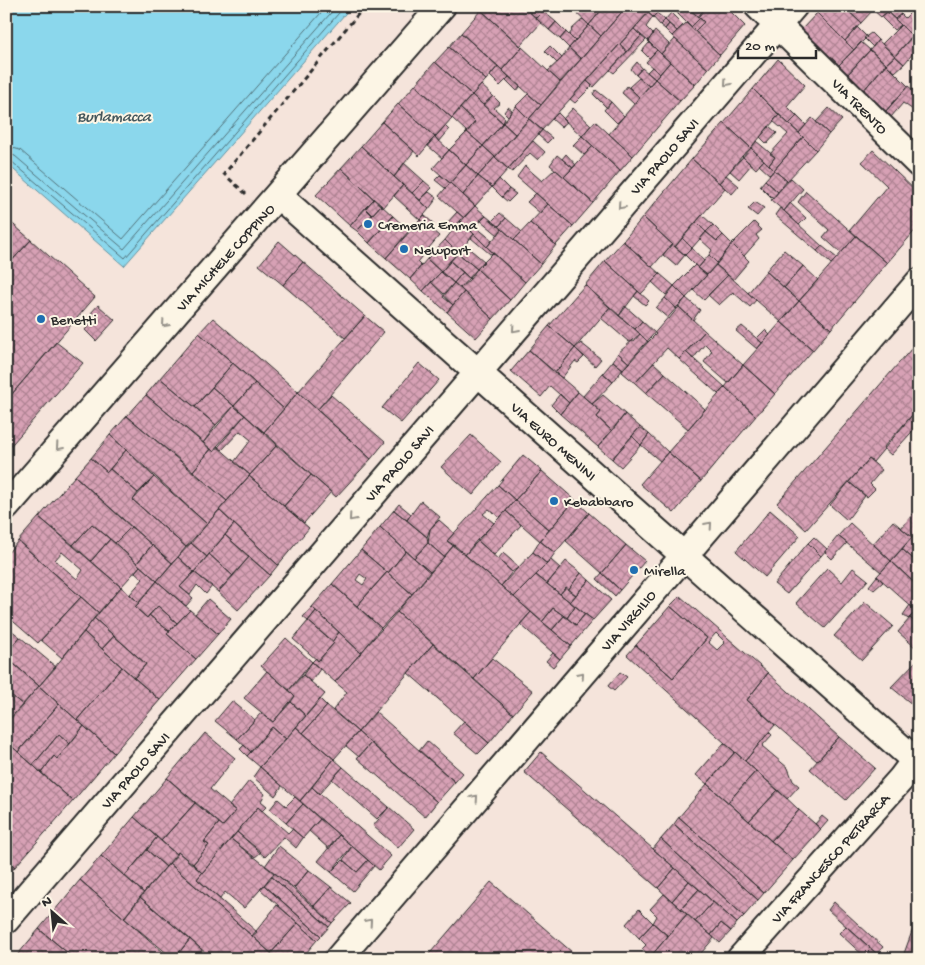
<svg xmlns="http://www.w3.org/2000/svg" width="925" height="965" viewBox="0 0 925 965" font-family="'Gochi Hand',sans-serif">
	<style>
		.water { fill: #8bd7ec; stroke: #65929f }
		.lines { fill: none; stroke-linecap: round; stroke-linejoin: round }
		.shore { stroke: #517078; stroke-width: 1 }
		.building { fill: url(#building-cross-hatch); stroke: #2b2b2b; fill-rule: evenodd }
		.minor-casing { stroke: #2b2b2b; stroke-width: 30 }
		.path { stroke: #2b2b2b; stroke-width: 3; stroke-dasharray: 5 4; stroke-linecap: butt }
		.minor { stroke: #fcf5e5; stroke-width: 26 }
		.oneway { stroke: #949088 }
		.poi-dot { fill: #1f6fb2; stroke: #fcf5e5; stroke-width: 2 }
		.labels { text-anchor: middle; stroke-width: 4; stroke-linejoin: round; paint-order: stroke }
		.street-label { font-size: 15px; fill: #2b2b2b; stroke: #fcf5e5 }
		.poi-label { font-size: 15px; fill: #2b2b2b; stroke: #fcf5e5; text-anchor: start }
		.water-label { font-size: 16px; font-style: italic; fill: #43565b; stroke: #fcf5e5 }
	</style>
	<defs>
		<pattern id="building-cross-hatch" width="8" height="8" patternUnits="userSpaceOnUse" patternTransform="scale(1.25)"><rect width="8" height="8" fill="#d7a1b5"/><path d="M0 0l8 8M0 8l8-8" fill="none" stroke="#af8393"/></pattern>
	</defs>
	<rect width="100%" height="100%" fill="#f5e4db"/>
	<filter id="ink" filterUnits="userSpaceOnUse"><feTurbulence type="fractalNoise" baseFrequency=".02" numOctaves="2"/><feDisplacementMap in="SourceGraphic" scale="10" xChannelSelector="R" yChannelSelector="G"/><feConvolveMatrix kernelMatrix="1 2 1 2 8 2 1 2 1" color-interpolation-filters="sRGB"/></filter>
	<g filter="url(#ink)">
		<path class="water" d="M6 6H352L124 266 6 163Z"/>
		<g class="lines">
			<path class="shore" d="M6 146 20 150 123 239 327 6
				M6 153 15 156 124 249 337 6
				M6 160 11 161 125 258 345 6"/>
		</g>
		<path class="building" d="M485 6H523L541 23 520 46 481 10Z
			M523 6H548L536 18Z
			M575 6 597 8 605 6 589 25 572 9Z
			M605 6H627L601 36 589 25Z
			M627 6H641L648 13 542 130 529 119Z
			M641 6H655L648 13Z
			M670 6H685L678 14Z
			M685 6 700 18 691 27 678 14Z
			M688 6H707L698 17Z
			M707 6H725L745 26 720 55 695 31 704 22 698 17Z
			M823 6H843L861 23 845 41 817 13Z
			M843 6H882L887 12 881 17 873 10 861 23Z
			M885 6H893L901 14 895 19 883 8Z
			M917 6 919 7V29L912 36 895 19 901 14 905 18Z
			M653 9 657 13 653 17 648 13Z
			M481 10 522 47 502 70 461 33Z
			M543 11 556 22 549 30 536 18Z
			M887 12 901 25 894 30 881 17Z
			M648 13 653 17 646 27 653 34 648 41 634 29Z
			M657 13 665 20 660 25 653 17Z
			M671 13 683 25 677 31 665 20Z
			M817 13 854 50 838 66 801 30Z
			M700 18 704 22 695 31 691 27Z
			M583 19 589 25 575 41 569 35 572 31 571 30Z
			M665 20 669 24 665 29 660 25Z
			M556 22 566 32 560 39 549 30Z
			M686 23 720 55 708 69 672 36Z
			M669 24 677 31 672 36 665 29Z
			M589 25 601 36 581 59 569 48Z
			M901 25 912 36 895 56 882 44Z
			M857 27 867 37 854 50 845 41Z
			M634 29 641 36 627 52 620 44Z
			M919 29V46L904 64 895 56Z
			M655 31 669 44 661 54 648 41Z
			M566 32 575 41 569 48 560 39Z
			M461 33 498 66 486 80 449 47Z
			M871 33 878 40 873 47 864 38Z
			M641 36 646 40 614 73 610 70Z
			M675 39 708 69 695 85 661 54Z
			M878 40 895 56 886 64 870 50Z
			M861 42 870 50 847 75 838 66Z
			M649 43 657 50 649 58 642 51Z
			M620 44 627 52 594 87 587 81Z
			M550 46 562 58 557 63 545 51Z
			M449 47 486 80 472 95 435 62Z
			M522 47 560 82 541 105 502 70Z
			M569 48 581 59 560 82 548 71 562 58Z
			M657 50 670 62 660 74 646 62Z
			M870 50 886 64 863 91 847 75Z
			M895 56 904 64 895 72 886 64Z
			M778 59 805 85 787 106 797 116 789 124 753 89Z
			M435 62 472 95 452 118 415 85Z
			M637 62 642 68 636 75 631 69Z
			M670 62 695 85 680 101 655 79Z
			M886 64 908 86 885 112 863 91Z
			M498 66 509 77 500 86 490 76Z
			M652 67 660 74 655 79 647 72Z
			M642 68 655 79 649 86 636 75Z
			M509 77 520 87 517 91 506 80Z
			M639 78 649 86 639 97 629 87Z
			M655 79 680 101 633 156 609 134Z
			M587 81 592 86 575 103 570 99Z
			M917 84 919 85V114L903 103 891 117 885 112 908 86 913 90Z
			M415 85 452 118 435 137 398 104Z
			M481 85 493 96 483 105 472 95Z
			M627 86 639 97 634 104 622 93Z
			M753 89 779 115 751 148 724 123Z
			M596 90 611 102 607 108 593 94Z
			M528 94 541 105 529 119 516 106Z
			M472 95 503 123 483 146 467 132 475 122 460 108Z
			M493 96 500 103 494 108 505 118 503 123 483 105Z
			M611 102 624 116 617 123 604 110Z
			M398 104 435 137 419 156 382 122Z
			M516 106 529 119 515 134 503 123Z
			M508 107 512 110 508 116 504 112Z
			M460 108 475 122 467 132 452 118Z
			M573 108 591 125 582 136 563 119Z
			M829 108 842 120 829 134 816 122Z
			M558 113 567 122 561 127 552 119Z
			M779 115 803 137 774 170 769 165 775 157 770 154 788 134 773 121Z
			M797 116 806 125 799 133 789 124Z
			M812 118 829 134 816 150 799 133Z
			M529 119 542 130 508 169 495 157Z
			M595 121 633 156 620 171 582 136Z
			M382 122 414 151 394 177 361 146Z
			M503 123 515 134 495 157 483 146Z
			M724 123 751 148 719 183 692 159Z
			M445 126 449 130 439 142 435 137Z
			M769 126 777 133 767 144 760 137Z
			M542 130 552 138 547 143 538 135Z
			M467 132 483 146 466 165 449 150Z
			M582 136 593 146 584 155 573 145Z
			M435 137 449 150 442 158 427 145Z
			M803 137 816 150 787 181 774 170Z
			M533 141 545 152 538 160 530 153 512 172 508 169Z
			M756 141 775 157 769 165 751 148Z
			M361 146 403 185 383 208 341 168Z
			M483 146 495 157 478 176 466 165Z
			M593 146 620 171 593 203 564 177Z
			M751 148 764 160 756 169 742 156Z
			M449 150 466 165 450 183 433 168Z
			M873 150 919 194V226L887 263 850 230 887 186 862 162Z
			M566 154 576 165 573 168 562 159Z
			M557 155 573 168 564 177 550 165Z
			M742 156 751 165 739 179 730 171Z
			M495 157 508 169 492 187 478 176Z
			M692 159 725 188 675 247 643 217Z
			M764 160 774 170 770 175 759 165Z
			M404 163 424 181 412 193 394 177Z
			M466 165 478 176 463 195 450 183Z
			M525 166 542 181 555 169 593 203 573 226 517 177Z
			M341 168 374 199 350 226 316 195Z
			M774 170 787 181 778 192 765 180Z
			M440 175 450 183 445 188 435 180Z
			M726 175 739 186 732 194 719 183Z
			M478 176 492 187 475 206 463 195Z
			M791 178 803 189 784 211 771 200Z
			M499 179 509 189 502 197 492 187Z
			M765 180 778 192 773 199 760 186Z
			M424 181 432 188 420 200 412 193Z
			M450 183 475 206 464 218 439 196Z
			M403 185 429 209 420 220 394 196Z
			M509 189 516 194 508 202 502 197Z
			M806 191 856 236 841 253 823 237 829 230 798 202Z
			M429 192 437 198 429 209 420 200Z
			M536 193 548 204 540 213 527 202Z
			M374 199 381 205 372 215 365 208Z
			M755 202 764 208 757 216 748 209Z
			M790 203 806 218 799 225 784 211Z
			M548 204 573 226 556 245 530 223Z
			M381 205 393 216 369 243 357 231Z
			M475 206 486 216 471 231 460 221Z
			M365 208 372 215 357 231 350 226Z
			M780 208 784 211 822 246 817 251 775 215Z
			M457 212 464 218 454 231 446 224Z
			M500 213 506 218 499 226 492 221Z
			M424 215 434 224 429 228 420 220Z
			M702 215 713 225 706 232 696 222Z
			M393 216 409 231 386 258 369 243Z
			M486 216 502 229 498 235 480 220Z
			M643 217 672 244 652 267 623 241Z
			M6 218 31 240 6 267Z
			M506 218 522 232 514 240 499 226Z
			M420 220 439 236 417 262 421 266 410 279 386 258Z
			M460 221 474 234 458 253 445 240Z
			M696 222 706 232 692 248 682 238Z
			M754 222 762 230 756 235 759 239 744 256 732 244Z
			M530 223 556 245 541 264 514 240Z
			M713 225 723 235 717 241 706 232Z
			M476 227 492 240 487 247 471 231Z
			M502 229 541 264 525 282 487 247Z
			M706 232 717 241 723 235 732 244 717 263 709 255 712 250 700 239Z
			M474 234 493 253 490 254 471 238Z
			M856 236 887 263 831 329 799 301Z
			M682 238 692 248 685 255 675 247Z
			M31 240 95 297 6 401V267Z
			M445 240 458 253 441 272 427 259Z
			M279 241 303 262 283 285 259 265Z
			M623 241 660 274 641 294 605 261Z
			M672 244 685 255 676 266 663 255Z
			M732 244 749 261 733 280 716 265Z
			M465 245 484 261 477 269 458 253Z
			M822 246 837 258 831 264 817 251Z
			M692 248 704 261 698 268 685 255Z
			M784 250 803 266 784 288 766 271Z
			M458 253 477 269 470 279 450 261Z
			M493 253 525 282 510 300 477 269Z
			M709 255 717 263 707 275 698 268Z
			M427 259 441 272 423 291 410 279Z
			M450 261 463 272 454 283 441 272Z
			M605 261 638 291 619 316 585 285Z
			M303 262 365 316 345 338 283 285Z
			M695 265 707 275 686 298 674 286Z
			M716 265 728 275 704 300 693 290Z
			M803 266 818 280 799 301 784 288Z
			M477 269 510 300 493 319 460 288Z
			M766 271 799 301 781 322 748 293Z
			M441 272 454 283 444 294 431 282Z
			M463 272 470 279 460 288 454 283Z
			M660 274 674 286 666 295 652 282Z
			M728 275 756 300 750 307 733 292 719 305 708 295Z
			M431 282 453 305 447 312 423 291Z
			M454 283 464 292 453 305 443 297Z
			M585 285 610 307 575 348 549 326Z
			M674 286 686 298 677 309 665 298Z
			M638 291 649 301 645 305 634 296Z
			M464 292 493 319 476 338 447 312Z
			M665 298 677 309 669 319 656 308Z
			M686 298 700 310 693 320 678 306Z
			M799 301 831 329 813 350 781 322Z
			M98 305 115 320 96 341 85 330 96 317 91 313Z
			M625 306 642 321 635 329 619 316Z
			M678 306 705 331 679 359 667 348 635 383 622 372 623 369Z
			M610 307 640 334 634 341 629 342 601 318Z
			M365 316 384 332 317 410 298 392Z
			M213 318 298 392 284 409 199 333Z
			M642 321 656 334 648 342 635 329Z
			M781 322 813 350 775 394 743 365Z
			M549 326 575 348 555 373 529 350Z
			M742 326 762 343 757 349 736 331Z
			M765 330 770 335 762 343 757 338Z
			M705 331 743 365 728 383 704 362 712 351 705 344 693 359 686 352Z
			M199 333 233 363 195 407 160 378Z
			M640 334 648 342 629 363 618 353Z
			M919 340V407L873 462 869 459 806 530 777 503Z
			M56 342 83 363 6 451V401Z
			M581 343 601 359 595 366 575 348Z
			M575 348 584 357 578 363 575 361 562 378 555 373Z
			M529 350 578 392 569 403 550 386 541 397 511 371Z
			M686 352 725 387 718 394 679 359Z
			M618 353 629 363 623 369 613 361Z
			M613 361 623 369 613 382 603 373Z
			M233 363 255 383 234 406 212 387Z
			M419 363 439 380 401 423 382 408Z
			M654 363 665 373 646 393 635 383Z
			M743 365 775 394 756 416 725 387Z
			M603 373 613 382 592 404 583 396Z
			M665 373 705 409 688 429 646 393Z
			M160 378 216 425 203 443 146 395Z
			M255 383 284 409 264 432 234 406Z
			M212 387 234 406 216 425 195 407Z
			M725 387 756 416 701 481 668 452Z
			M298 392 371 459 336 497 264 432Z
			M578 392 601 412 597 417 612 431 598 447 560 414Z
			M560 394 569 403 560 414 551 405Z
			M146 395 211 449 193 471 127 416Z
			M331 395 385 442 371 459 317 410Z
			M603 395 625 414 612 431 597 417 601 412 592 404Z
			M234 406 245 415 214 452 203 443Z
			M919 407V424L891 455 883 448Z
			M625 414 640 427 612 459 598 447Z
			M245 415 277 445 250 475 234 462 251 440 240 431 222 450 217 446Z
			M127 416 227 501 207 524 110 435Z
			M640 427 649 434 641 445 632 436Z
			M649 434 668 452 660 461 641 445Z
			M110 435 126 450 107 472 91 458Z
			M471 435 501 462 473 495 441 467Z
			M632 436 641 445 621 467 612 459Z
			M277 445 311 475 284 506 249 476Z
			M217 446 250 475 227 501 193 471 211 449 214 452Z
			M126 450 154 477 138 493 110 469Z
			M668 452 701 481 674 513 640 484Z
			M523 455 542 471 515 500 498 485Z
			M91 458 107 472 110 469 138 493 133 500 186 547 178 557 172 563 75 476Z
			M869 459 882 470 870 484 875 489 867 497 849 482Z
			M542 471 575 500 549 530 515 500Z
			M311 475 331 492 304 523 284 506Z
			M75 476 131 527 115 543 92 524 73 545 39 517Z
			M249 476 309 528 278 565 219 510Z
			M154 477 207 524 186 547 133 500Z
			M849 482 865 496 847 520 830 505Z
			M498 485 515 500 500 518 489 509 483 514 494 523 465 555 447 541Z
			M515 500 549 530 540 541 506 511Z
			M575 500 589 513 555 553 540 541Z
			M421 501 440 517 430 529 427 537 407 520Z
			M399 504 411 514 407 520 394 510Z
			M919 507V530L912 537 901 528Z
			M219 510 234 524 207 557 191 543Z
			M394 510 427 537 428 543 414 558 380 527Z
			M770 510 800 536 765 577 736 551Z
			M506 511 521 525 494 555 477 540Z
			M589 513 626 545 602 573 566 541Z
			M39 517 121 587 99 613 18 541ZM62 552 83 570 77 579 55 560Z
			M439 520 454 533 447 541 454 545 444 557 428 543 430 529Z
			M893 521 912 537 891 561 873 544Z
			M850 523 891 561 881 572 838 536Z
			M92 524 110 539 91 561 73 545Z
			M234 524 278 565 270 575 225 535Z
			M131 527 152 545 137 563 115 543Z
			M380 527 406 551 388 573 361 550Z
			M919 530V555L914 560 902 549Z
			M225 535 249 557 233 576 209 554Z
			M838 536 847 543 832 559 825 552Z
			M814 537 827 549 821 556 808 543Z
			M110 539 140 566 121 587 91 561Z
			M477 540 512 572 501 586 465 555Z
			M18 541 81 597 38 643 6 615V555Z
			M540 541 555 553 547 564 533 552Z
			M191 543 207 557 194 572 178 557Z
			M428 543 444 557 430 572 414 558Z
			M808 543 821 556 787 594 774 584Z
			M152 545 172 563 157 581 137 563Z
			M454 545 531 612 474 679 397 612Z
			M626 545 645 561 620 590 602 573Z
			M902 549 919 564V574L913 582 891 561Z
			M361 550 387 572 357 606 332 584ZM360 574 367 579 363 585 356 580Z
			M406 551 430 572 412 594 388 573Z
			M533 552 547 564 514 597 501 586Z
			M503 553 519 567 512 572 498 559Z
			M209 554 233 576 218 592 194 572Z
			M178 557 194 572 180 587 193 598 186 606 157 581Z
			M249 557 270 575 238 610 218 592Z
			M551 560 560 568 547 584 536 575Z
			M566 561 581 573 568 590 566 587 560 594 547 584Z
			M891 561 919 587V607L916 611 877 576Z
			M140 566 157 581 139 603 130 594 143 579 135 572Z
			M827 568 842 582 853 568 868 580 825 628 796 603Z
			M194 572 212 586 206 594 197 585 190 595 180 587Z
			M387 572 412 594 381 628 357 606Z
			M581 573 589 580 576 595 568 590Z
			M602 573 620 590 615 596 597 579Z
			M536 575 575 606 567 618 553 608 542 622 514 597Z
			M877 576 883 582 874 590 869 586Z
			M589 580 611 600 593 620 570 602Z
			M157 581 190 610 177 623 158 606 147 618 135 607Z
			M332 584 381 628 361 653 312 607Z
			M121 587 139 603 135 607 147 618 149 615 169 631 167 634 196 659 160 700 134 678 146 664 94 618Z
			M566 587 576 595 570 602 560 594Z
			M680 596 768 673 747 700 775 725 745 761 627 655 636 645 673 678 707 638 670 606ZM716 633 725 642 717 650 708 642Z
			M81 597 99 613 62 658 41 640Z
			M208 599 231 619 218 634 195 614Z
			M865 602 893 626 862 660 834 636Z
			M910 605 916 611 908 619 903 615Z
			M158 606 177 623 169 631 149 615Z
			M575 606 585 614 576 625 567 618Z
			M670 606 707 638 673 678 636 645Z
			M312 607 316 611 308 621 303 617Z
			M919 607V625L910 618Z
			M553 608 564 616 552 630 542 622Z
			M190 610 218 634 196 659 167 634Z
			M316 611 339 632 332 642 308 621Z
			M397 612 433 644 358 732 333 710 347 692 335 682Z
			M531 612 571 646 560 659 520 624Z
			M585 614 593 620 571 646 552 630 564 616 576 625Z
			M94 618 114 636 102 649 84 632Z
			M910 618 919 625 917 649 898 632Z
			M308 621 334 643 318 661 293 639Z
			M6 626 20 637 6 653Z
			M84 632 122 667 77 720 39 686Z
			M339 632 361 653 335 682 312 662 316 658 318 661 334 643 332 642Z
			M114 636 146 664 134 678 102 649Z
			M20 637 56 667 39 686 6 657V653Z
			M286 638 312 662 289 690 261 666Z
			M433 644 513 714 489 743 408 673Z
			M553 653 560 659 553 667 546 661Z
			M6 657 39 686 23 705 6 691Z
			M492 658 533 691 513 714 474 679Z
			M919 658V710L891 687Z
			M312 662 320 669 311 682 303 675Z
			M122 667 160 700 114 753 77 720Z
			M267 671 295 696 273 722 244 698Z
			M620 672 627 677 614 691 608 686Z
			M768 673 839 737 817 761 747 700Z
			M303 675 325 694 306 716 291 702 295 696 289 690Z
			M39 686 59 704 18 752 6 741V723Z
			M6 691 23 705 6 723Z
			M320 699 327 706 303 733 296 727Z
			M232 701 255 720 237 739 215 721Z
			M291 702 306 716 286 739 272 727 251 752 237 739 261 713 273 722Z
			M59 704 84 726 70 744 59 734 33 765 18 752Z
			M327 706 358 732 334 759 303 733Z
			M376 712 455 782 437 802 358 732Z
			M464 721 489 743 478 754 453 733Z
			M84 726 114 753 73 801 41 773 54 756 57 759Z
			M272 727 286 739 260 767 247 756Z
			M296 727 334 759 300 801 260 767Z
			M358 732 371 743 359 757 346 746Z
			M769 732 772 735 762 746 788 768 793 781 799 786 787 799 745 761Z
			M205 733 235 758 210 789 236 811 223 826 167 778Z
			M59 734 70 744 57 759 54 756 41 773 33 765Z
			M839 737 875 768 846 800 810 769Z
			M6 741 73 801 15 867 6 859Z
			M427 741 463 773 455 782 419 751Z
			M371 743 437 802 425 817 357 758Z
			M724 743 735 752 707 784 696 775Z
			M244 745 251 752 247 756 240 749Z
			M541 752 675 868 658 888 524 772Z
			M735 752 756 771 728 802 707 784Z
			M334 759 343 767 319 794 312 787Z
			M260 767 282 786 275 796 253 777Z
			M343 767 389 807 377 819 332 779Z
			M756 771 778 790 749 821 728 802Z
			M167 778 195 803 161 841 134 817Z
			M249 781 265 794 261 801 267 806 262 811 258 807 202 873 193 864 209 845 204 842 219 823 223 826 236 811 229 806Z
			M707 784 793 860 764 893 679 817Z
			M312 787 391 856 379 870 300 801Z
			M778 790 799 810 771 841 749 821Z
			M295 797 303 804 286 823 270 809 278 799 286 806Z
			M195 803 219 823 204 842 209 845 193 864 178 852 177 855 161 841Z
			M303 804 320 819 303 838 286 823Z
			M258 807 288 833 292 829 303 838 296 848 284 837 265 857 237 832Z
			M389 807 414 829 398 848 373 826Z
			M799 810 821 829 793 860 771 841Z
			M822 816 828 821 821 829 815 824Z
			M134 817 157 837 125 876 101 856Z
			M679 817 764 893 758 900 674 824Z
			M320 819 339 835 329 849 309 831Z
			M674 824 758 900 744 916 661 839Z
			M237 832 261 852 254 858 231 839Z
			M339 835 352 846 331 872 318 861Z
			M157 837 177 855 166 867 147 850Z
			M231 839 275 873 244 908 225 892 220 899 197 879Z
			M661 839 744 916 737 923 653 849Z
			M279 846 309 870 294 888 265 866Z
			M352 846 368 860 357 872 343 860Z
			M147 850 166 867 144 893 125 876Z
			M178 852 202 873 197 879 257 932 252 936 169 863Z
			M101 856 144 893 124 918 80 880Z
			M6 859 15 867 6 877Z
			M343 860 357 872 368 860 374 866 353 891 331 872Z
			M169 863 252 936 277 959H213L140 897Z
			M675 868 689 881 672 901 658 888Z
			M309 870 331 887 314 906 294 888Z
			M275 873 332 923 329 927 271 876Z
			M271 876 329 927 321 936 264 885Z
			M80 880 124 918 171 959H75L39 929Z
			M689 881 699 889 681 909 672 901Z
			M491 882 580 959H425Z
			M264 885 321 936 317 940 260 889Z
			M331 887 351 903 332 923 314 906Z
			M699 889 713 902 695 922 681 909Z
			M664 894 687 914 668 936 653 923 657 916 650 909Z
			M140 897 190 939 174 959 124 918Z
			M713 902 737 923 731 931 721 923 711 935 695 922Z
			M834 902 883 947 877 954 828 910Z
			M277 905 298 923 271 953 252 936Z
			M639 909 653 923 639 938 626 924Z
			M687 914 714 938 696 959H654L651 956Z
			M918 915 919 959H902Z
			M298 923 317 940 301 959H277L271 953Z
			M653 923 668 936 651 956 642 949 646 945 639 938Z
			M721 923 731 931 720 943 711 935Z
			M846 926 877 954 882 959H867L839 933Z
			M39 929 75 959H14Z
			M190 939 202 950 197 957 174 959Z"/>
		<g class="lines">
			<g class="minor-casing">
				<path id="minor" d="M758 6 919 164
					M279 196 919 764
					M6 507 442 6
					M6 920 794 6
					M338 959 919 282
					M740 959 901 779 919 755"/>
			</g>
			<path class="path" d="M246 194 224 174 365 6"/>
			<use href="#minor" class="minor"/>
		</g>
		<defs><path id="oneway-chevron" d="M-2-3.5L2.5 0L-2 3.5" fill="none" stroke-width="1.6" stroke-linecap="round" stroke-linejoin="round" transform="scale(1.25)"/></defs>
		<g class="oneway">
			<use href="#oneway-chevron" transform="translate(727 83) rotate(131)"/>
			<use href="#oneway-chevron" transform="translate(621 206) rotate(131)"/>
			<use href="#oneway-chevron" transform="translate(165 324) rotate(131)"/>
			<use href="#oneway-chevron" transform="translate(515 329) rotate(131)"/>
			<use href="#oneway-chevron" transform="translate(59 447) rotate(131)"/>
			<use href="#oneway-chevron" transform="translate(352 518) rotate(131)"/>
			<use href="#oneway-chevron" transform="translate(709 525) rotate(-49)"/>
			<use href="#oneway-chevron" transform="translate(581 675) rotate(-49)"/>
			<use href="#oneway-chevron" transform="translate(475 798) rotate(-49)"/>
			<use href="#oneway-chevron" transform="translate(369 922) rotate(-49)"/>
		</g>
	</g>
	<g class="poi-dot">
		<circle cx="368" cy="224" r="5"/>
		<circle cx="404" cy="249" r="5"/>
		<circle cx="41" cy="319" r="5"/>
		<circle cx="554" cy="501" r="5"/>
		<circle cx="634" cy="570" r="5"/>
	</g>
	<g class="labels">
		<g class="street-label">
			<text transform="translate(860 106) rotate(45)" y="5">VIA TRENTO</text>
			<text transform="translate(664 156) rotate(-49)" y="5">VIA PAOLO SAVI</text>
			<text transform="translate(225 257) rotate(-48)" y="5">VIA MICHELE COPPINO</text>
			<text transform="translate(554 441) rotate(42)" y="5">VIA EURO MENINI</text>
			<text transform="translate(399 463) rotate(-49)" y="5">VIA PAOLO SAVI</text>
			<text transform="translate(628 620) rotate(-49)" y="5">VIA VIRGILIO</text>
			<text transform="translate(135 770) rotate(-49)" y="5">VIA PAOLO SAVI</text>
			<text transform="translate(830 858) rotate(-48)" y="5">VIA FRANCESCO PETRARCA</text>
		</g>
		<g class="poi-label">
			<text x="378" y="229">Cremeria Emma</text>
			<text x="414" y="254">Newport</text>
			<text x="51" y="324">Benetti</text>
			<text x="564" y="506">Kebabbaro</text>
			<text x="644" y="575">Mirella</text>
		</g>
		<g class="water-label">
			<text x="114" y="121">Burlamacca</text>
		</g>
	</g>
	<rect width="925" height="965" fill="none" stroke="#fcf5e5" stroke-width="25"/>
	<rect x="12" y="12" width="900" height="940" fill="none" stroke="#2b2b2b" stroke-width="2" filter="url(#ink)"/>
	<g transform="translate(52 912) rotate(333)" stroke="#fcf5e5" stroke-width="4" paint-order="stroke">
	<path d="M0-4L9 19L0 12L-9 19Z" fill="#2b2b2b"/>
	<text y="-8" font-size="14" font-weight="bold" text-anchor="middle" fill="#2b2b2b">N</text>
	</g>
	<path d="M738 50v8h78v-8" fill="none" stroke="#2b2b2b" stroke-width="2.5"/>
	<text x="745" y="50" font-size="15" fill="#2b2b2b" stroke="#fcf5e5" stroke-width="4" paint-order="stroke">20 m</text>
</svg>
